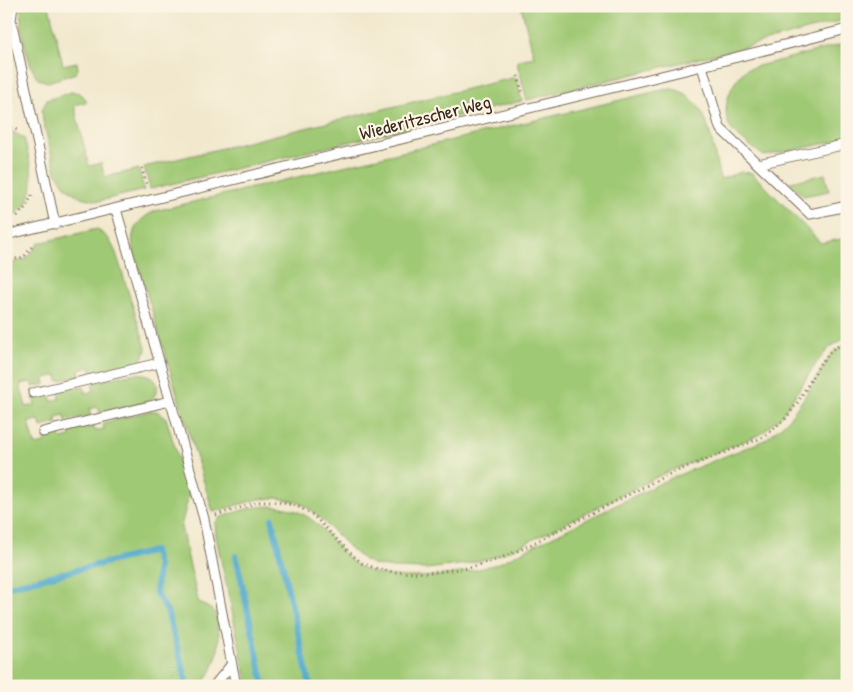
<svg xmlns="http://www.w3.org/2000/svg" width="853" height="692" viewBox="0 0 853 692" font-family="'Patrick Hand',sans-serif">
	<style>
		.green { fill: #a0c975; stroke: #6e7a4a }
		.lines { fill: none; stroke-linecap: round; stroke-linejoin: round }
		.stream { stroke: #4ea9cc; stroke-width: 6 }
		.service-casing { stroke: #7b6c5b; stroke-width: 11 }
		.path { stroke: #7b6c5b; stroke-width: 3; stroke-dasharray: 1 4; stroke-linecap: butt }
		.service { stroke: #fff; stroke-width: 9 }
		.labels { text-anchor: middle; stroke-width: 4.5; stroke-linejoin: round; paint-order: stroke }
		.street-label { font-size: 19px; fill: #3b2a1e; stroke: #fcf5e5 }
	</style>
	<rect width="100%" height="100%" fill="#fcf5e5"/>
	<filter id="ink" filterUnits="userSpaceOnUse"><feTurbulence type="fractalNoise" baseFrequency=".02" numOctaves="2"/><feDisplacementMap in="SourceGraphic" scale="10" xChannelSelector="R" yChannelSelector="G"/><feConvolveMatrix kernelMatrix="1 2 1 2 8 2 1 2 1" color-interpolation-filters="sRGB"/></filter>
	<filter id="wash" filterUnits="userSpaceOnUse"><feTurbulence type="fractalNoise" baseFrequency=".0096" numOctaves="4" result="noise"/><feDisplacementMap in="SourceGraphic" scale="20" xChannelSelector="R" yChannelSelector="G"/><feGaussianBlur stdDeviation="1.12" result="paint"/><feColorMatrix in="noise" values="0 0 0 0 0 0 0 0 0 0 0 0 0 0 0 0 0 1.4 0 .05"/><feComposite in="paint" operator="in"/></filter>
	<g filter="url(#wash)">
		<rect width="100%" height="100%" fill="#f1e8cd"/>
		<path class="green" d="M21 6H49L63 65 77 62 78 69 76 73 48 82 38 79C27 65 19 23 21 6Z
			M521 6H847V19L745 47 527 100 517 63 518 60 534 57Z
			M847 43V139L764 156C757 151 735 135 731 129 719 110 731 81 747 69Z
			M6 65C9 77 19 97 6 106Z
			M516 77 522 101 150 189 144 167Z
			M672 89C709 95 712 146 719 175L721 179 741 172 752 173 821 243 847 238V337L830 347 817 362 794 397 780 417 761 434 665 473 520 546 494 557 466 564 426 569 393 568 375 565 364 560 352 550 314 512 298 502 278 498 259 499 213 512 133 248C130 229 139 219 155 211L662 90Z
			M71 92C80 92 83 94 87 102L74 105 89 166 101 163 105 177 139 169 144 190 99 201 80 197 71 191 64 185 56 172 43 121 42 110 47 100Z
			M11 131 24 138C31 167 44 204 6 219V180L12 178 6 156V132Z
			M825 174 829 191 803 196 790 182Z
			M97 229 109 239 116 253 146 348C145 356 142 360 136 364L92 373 90 367 79 370 80 376 58 381 57 375 45 378 46 384 33 387 31 382 20 384 26 407 35 405 33 398 50 394 51 401 60 399 59 391 84 386 85 393 94 391 92 384C107 380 153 362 157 385 158 392 154 398 148 402L100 413 98 407 89 409 91 415 66 421 65 415 56 417 57 423 41 427 39 420 29 422 35 445 45 443 44 437 59 433 61 439 70 437 69 430 93 425 95 431 104 429 103 423 150 411H157L166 418 189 494 181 527 198 601 216 613C222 641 219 662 202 686H6V264L26 259 39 243Z
			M847 344V686H248L216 537 215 523 220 518C256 503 293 498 322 529 335 542 345 558 360 567 387 582 441 577 470 571 480 569 490 566 499 563L669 479 765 440 787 421 802 401 832 353Z"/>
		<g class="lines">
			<path class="stream" d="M272 519 310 686
				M236 556 264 686
				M6 587 154 551 158 566 156 593 167 611 186 679 184 686"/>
		</g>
	</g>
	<g filter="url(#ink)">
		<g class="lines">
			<g class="service-casing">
				<path id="service" d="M13 6 11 20 55 224
					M702 66 720 128 810 214 847 206
					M758 164 847 144
					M116 209 204 519 236 686
					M6 235 702 66 847 29
					M33 393 159 363
					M43 432 170 401
					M214 686 231 665"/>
			</g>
			<path class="path" d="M518 76 523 95
				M6 108 12 105 14 101
				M6 129 11 128 20 131
				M142 168 147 187
				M17 216 26 207 33 193
				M6 261 24 257 34 244
				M216 515 260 502H278L297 506 313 515 350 553 362 563 375 568 393 572 427 573 468 568 496 560 522 549 667 475 764 437 785 419 798 402 820 364 833 349 847 341"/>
			<use href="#service" class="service"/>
		</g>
	</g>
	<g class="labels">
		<g class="street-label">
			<text transform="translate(425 117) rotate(-14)" y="7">Wiederitzscher Weg</text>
		</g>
	</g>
	<rect width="853" height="692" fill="none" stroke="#fcf5e5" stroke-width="25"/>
</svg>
